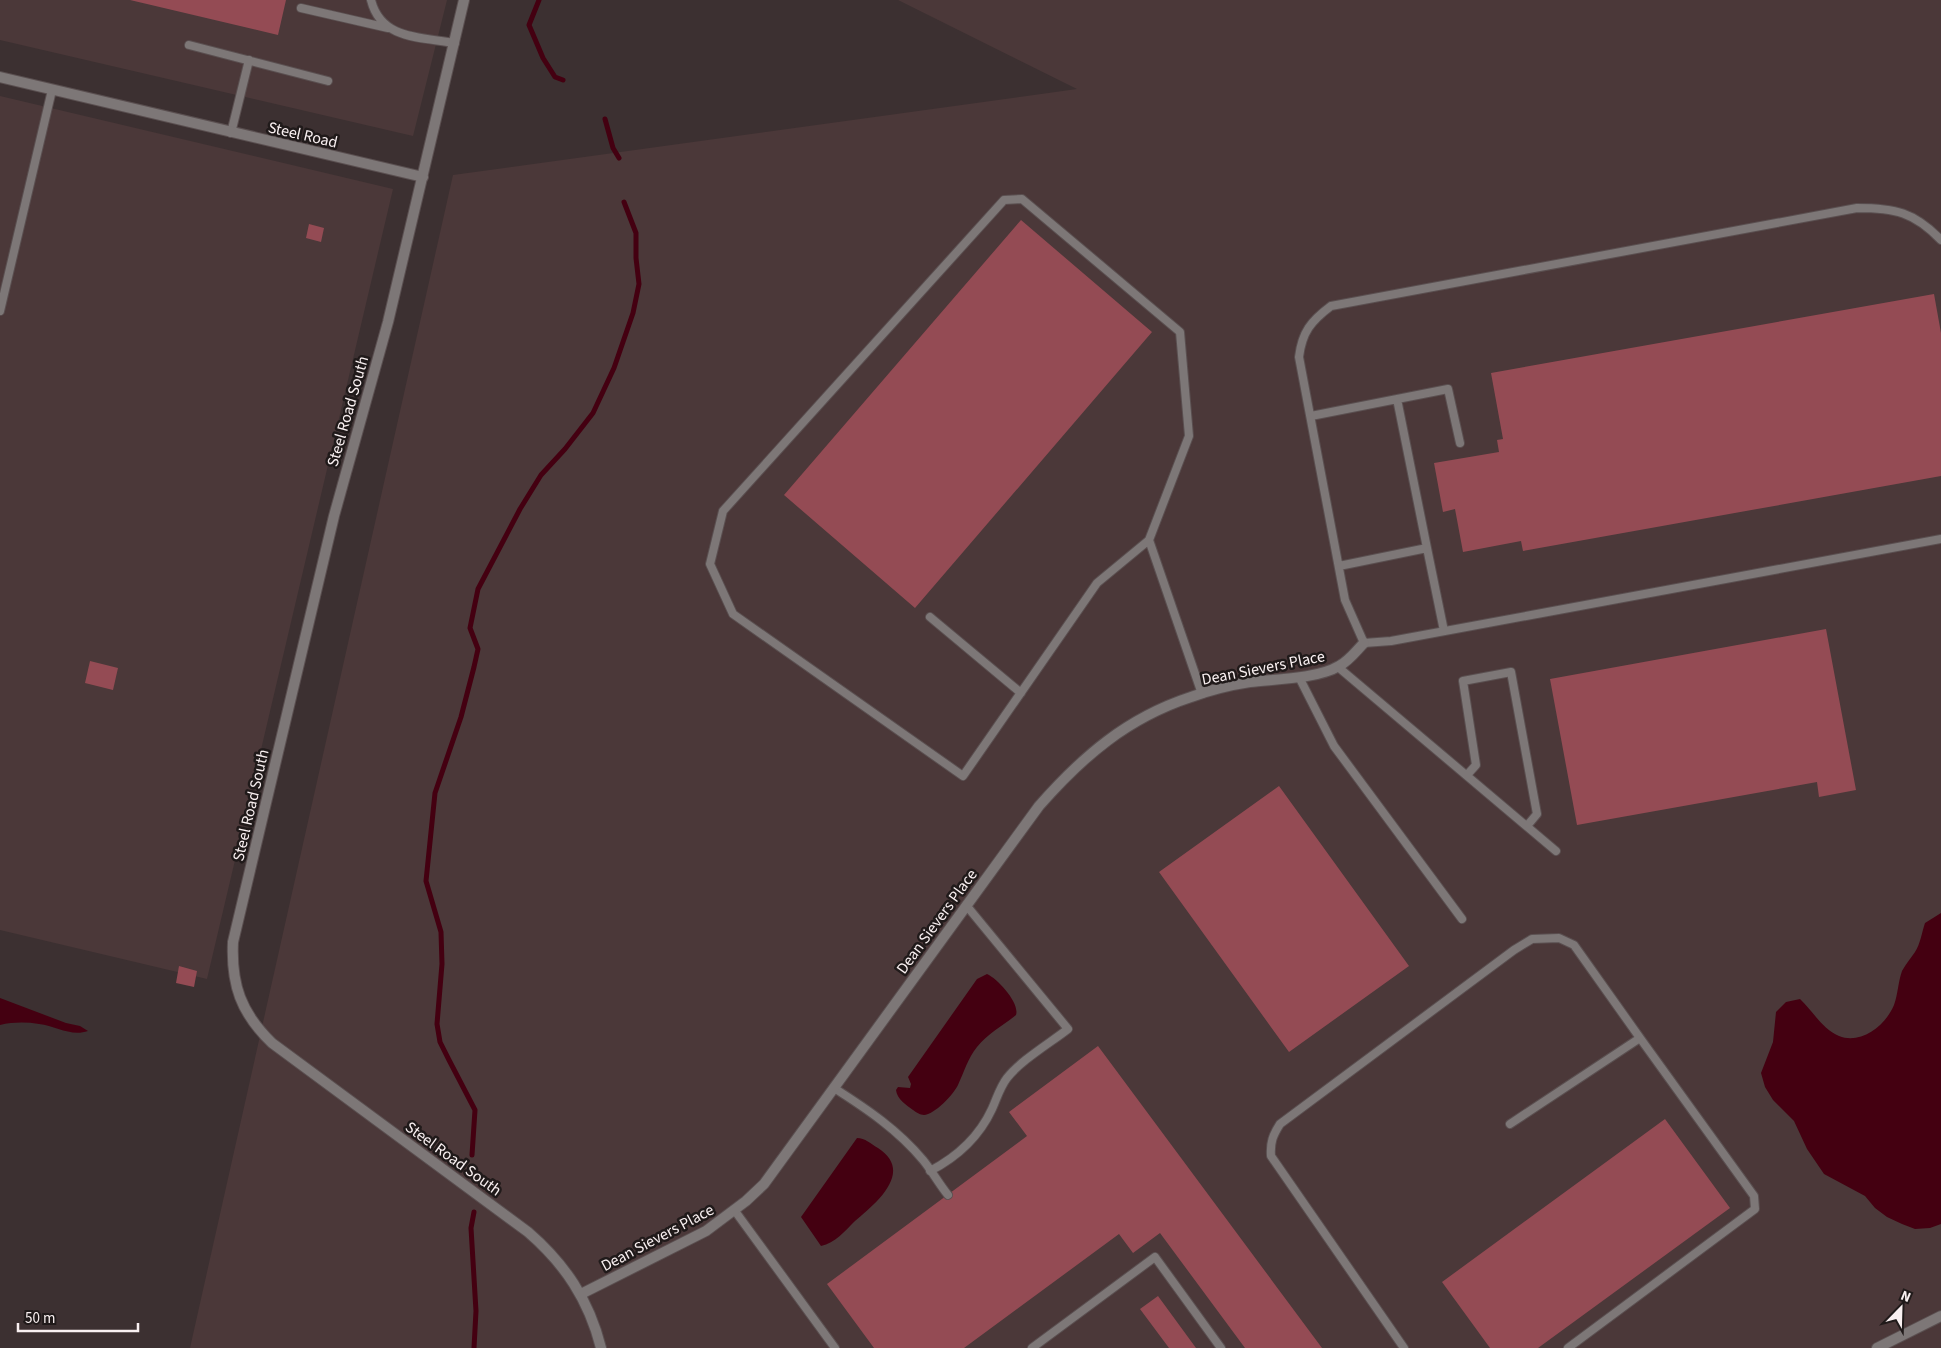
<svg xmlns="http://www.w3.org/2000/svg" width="1941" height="1348" viewBox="0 0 1941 1348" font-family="'Source Sans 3',sans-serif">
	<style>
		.built { fill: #4b3839 }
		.water { fill: #401 }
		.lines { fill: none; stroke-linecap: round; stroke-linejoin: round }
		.stream { stroke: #401; stroke-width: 5 }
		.building { fill: #944b54 }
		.service-casing { stroke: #5a4f50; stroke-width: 10 }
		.minor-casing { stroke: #5a4f50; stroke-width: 12 }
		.tertiary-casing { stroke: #5a4f50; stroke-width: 12 }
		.service { stroke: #7d7777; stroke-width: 8 }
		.minor { stroke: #7d7777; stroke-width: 10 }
		.tertiary { stroke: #7d7777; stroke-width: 10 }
		.labels { text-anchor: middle; stroke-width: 5; stroke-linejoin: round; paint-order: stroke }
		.street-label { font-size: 16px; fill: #f9f0f1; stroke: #201a1a }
	</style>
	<rect width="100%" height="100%" fill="#3c3031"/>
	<path class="built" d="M0 0H447L413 136 0 40Z
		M898 0H1941V1348H190L453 175 1077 89Z
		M0 96 393 189 207 979 0 930Z"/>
	<path class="water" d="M1941 913V1224L1930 1228 1915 1229 1902 1224 1887 1217 1875 1208 1865 1196 1824 1174 1807 1149 1794 1121 1773 1100 1765 1087 1761 1073 1773 1042 1776 1012 1786 1002 1800 999C1813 1011 1822 1029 1839 1036 1861 1045 1886 1025 1894 1005 1898 994 1898 982 1902 971 1906 964 1910 959 1915 952 1920 945 1922 932 1925 923Z
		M987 974C998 979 1020 1003 1016 1015 1003 1026 988 1033 977 1047 968 1058 964 1072 958 1085 954 1094 934 1115 924 1115 920 1115 916 1112 913 1110 906 1105 897 1099 896 1090L898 1087 910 1088 911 1084 908 1077 977 979Z
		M0 998 66 1023 80 1026 88 1031C71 1037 56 1026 39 1024 26 1022 13 1022 0 1025Z
		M857 1138C865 1138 871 1144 878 1148 915 1172 875 1204 855 1221 845 1231 835 1243 821 1246L801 1217Z"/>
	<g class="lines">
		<path class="stream" d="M539 0 529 25 543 58 555 77 563 80
			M605 119 613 148 619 158
			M472 1155 475 1110 449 1060 440 1042 437 1024 442 964 441 932 426 881 435 793 461 717 474 667 478 649 470 628 478 589 520 509 541 475 565 449 593 413 614 368 633 313 639 284 636 258V233L624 202
			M474 1212 471 1228 476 1311 474 1348"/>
	</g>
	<path class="building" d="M130 0H286L278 35Z
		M1021 220 1152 332 915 608 784 495Z
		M309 224 324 228 321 242 306 238Z
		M1934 294 1941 333V476L1523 551 1521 541 1463 552 1455 509 1443 512 1434 463 1499 452 1497 440 1503 439 1491 373Z
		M1826 629 1856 790 1819 797 1817 782 1577 825 1550 679Z
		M90 661 118 668 113 690 85 683Z
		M1279 786 1409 966 1289 1052 1159 872Z
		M179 966 197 971 194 987 176 983Z
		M1098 1046 1322 1348H1245L1160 1233 1133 1253 1119 1234 964 1348H874L827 1284 1027 1136 1009 1112Z
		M1665 1119 1730 1208 1538 1348H1490L1442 1282Z
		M1158 1296 1196 1348H1169L1140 1309Z"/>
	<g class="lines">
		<g class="service-casing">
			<path id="service" d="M371 0C381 40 421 37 455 43
				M301 8 388 28
				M189 45 328 81
				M231 133 249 60
				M1941 240C1914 212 1895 208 1857 208L1331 306C1311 321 1302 332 1299 357L1345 600 1364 643 1391 641 1941 539
				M0 311 52 90
				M1397 399 1427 548
				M1311 416 1448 389 1460 443
				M1149 540 1097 583 963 776 733 614 710 564 723 511 1004 200 1022 199 1180 332 1189 436 1149 540 1202 694
				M1339 566 1427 548 1444 631
				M930 617 1021 693
				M1338 667 1556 851
				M1299 677 1334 746 1462 919
				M1467 775 1476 765 1463 681 1511 672 1537 814 1527 826
				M834 1088C867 1109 898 1130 923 1160 932 1171 939 1184 948 1195
				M1510 1124 1640 1038 1754 1196 1755 1209 1568 1348
				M930 1171C957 1157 979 1137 992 1109 997 1098 1000 1087 1007 1078 1020 1061 1050 1043 1068 1029L966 905
				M735 1211 835 1348
				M1032 1348 1155 1257 1221 1348
				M1404 1348 1271 1156C1270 1142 1273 1135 1280 1124L1514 950 1532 939 1559 938 1574 945 1640 1038"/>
		</g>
		<g class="minor-casing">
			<path id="minor" d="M464 0 388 322 334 516 233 942C231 985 241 1013 272 1043L528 1232C565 1264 589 1300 601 1348
				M0 77 423 177
				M581 1294 706 1231 746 1201 764 1184 1039 806C1083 756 1127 718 1191 697 1210 690 1230 685 1250 682 1275 679 1317 679 1339 666 1349 661 1356 651 1364 643"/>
		</g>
		<g class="tertiary-casing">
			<path id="tertiary" d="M1877 1348 1941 1316"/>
		</g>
		<use href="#service" class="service"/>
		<use href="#minor" class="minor"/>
		<use href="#tertiary" class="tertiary"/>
	</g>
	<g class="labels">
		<g class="street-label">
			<text transform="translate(303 134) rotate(13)" y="6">Steel Road</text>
			<text transform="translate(347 411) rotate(-74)" y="6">Steel Road South</text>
			<text transform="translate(1263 667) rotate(-11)" y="6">Dean Sievers Place</text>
			<text transform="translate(250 805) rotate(-77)" y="6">Steel Road South</text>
			<text transform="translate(936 921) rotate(-54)" y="6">Dean Sievers Place</text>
			<text transform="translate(454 1158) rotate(36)" y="6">Steel Road South</text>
			<text transform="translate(657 1237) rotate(-28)" y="6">Dean Sievers Place</text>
		</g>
	</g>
	<g transform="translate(1901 1308) rotate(23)" stroke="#201a1a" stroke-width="4" paint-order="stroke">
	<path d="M0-4L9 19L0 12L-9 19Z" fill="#f9f0f1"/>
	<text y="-8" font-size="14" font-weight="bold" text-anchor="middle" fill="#f9f0f1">N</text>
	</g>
	<path d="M18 1323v8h120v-8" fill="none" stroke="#f9f0f1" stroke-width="2.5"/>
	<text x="25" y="1323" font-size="15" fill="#f9f0f1" stroke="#201a1a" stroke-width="4" paint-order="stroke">50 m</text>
</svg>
